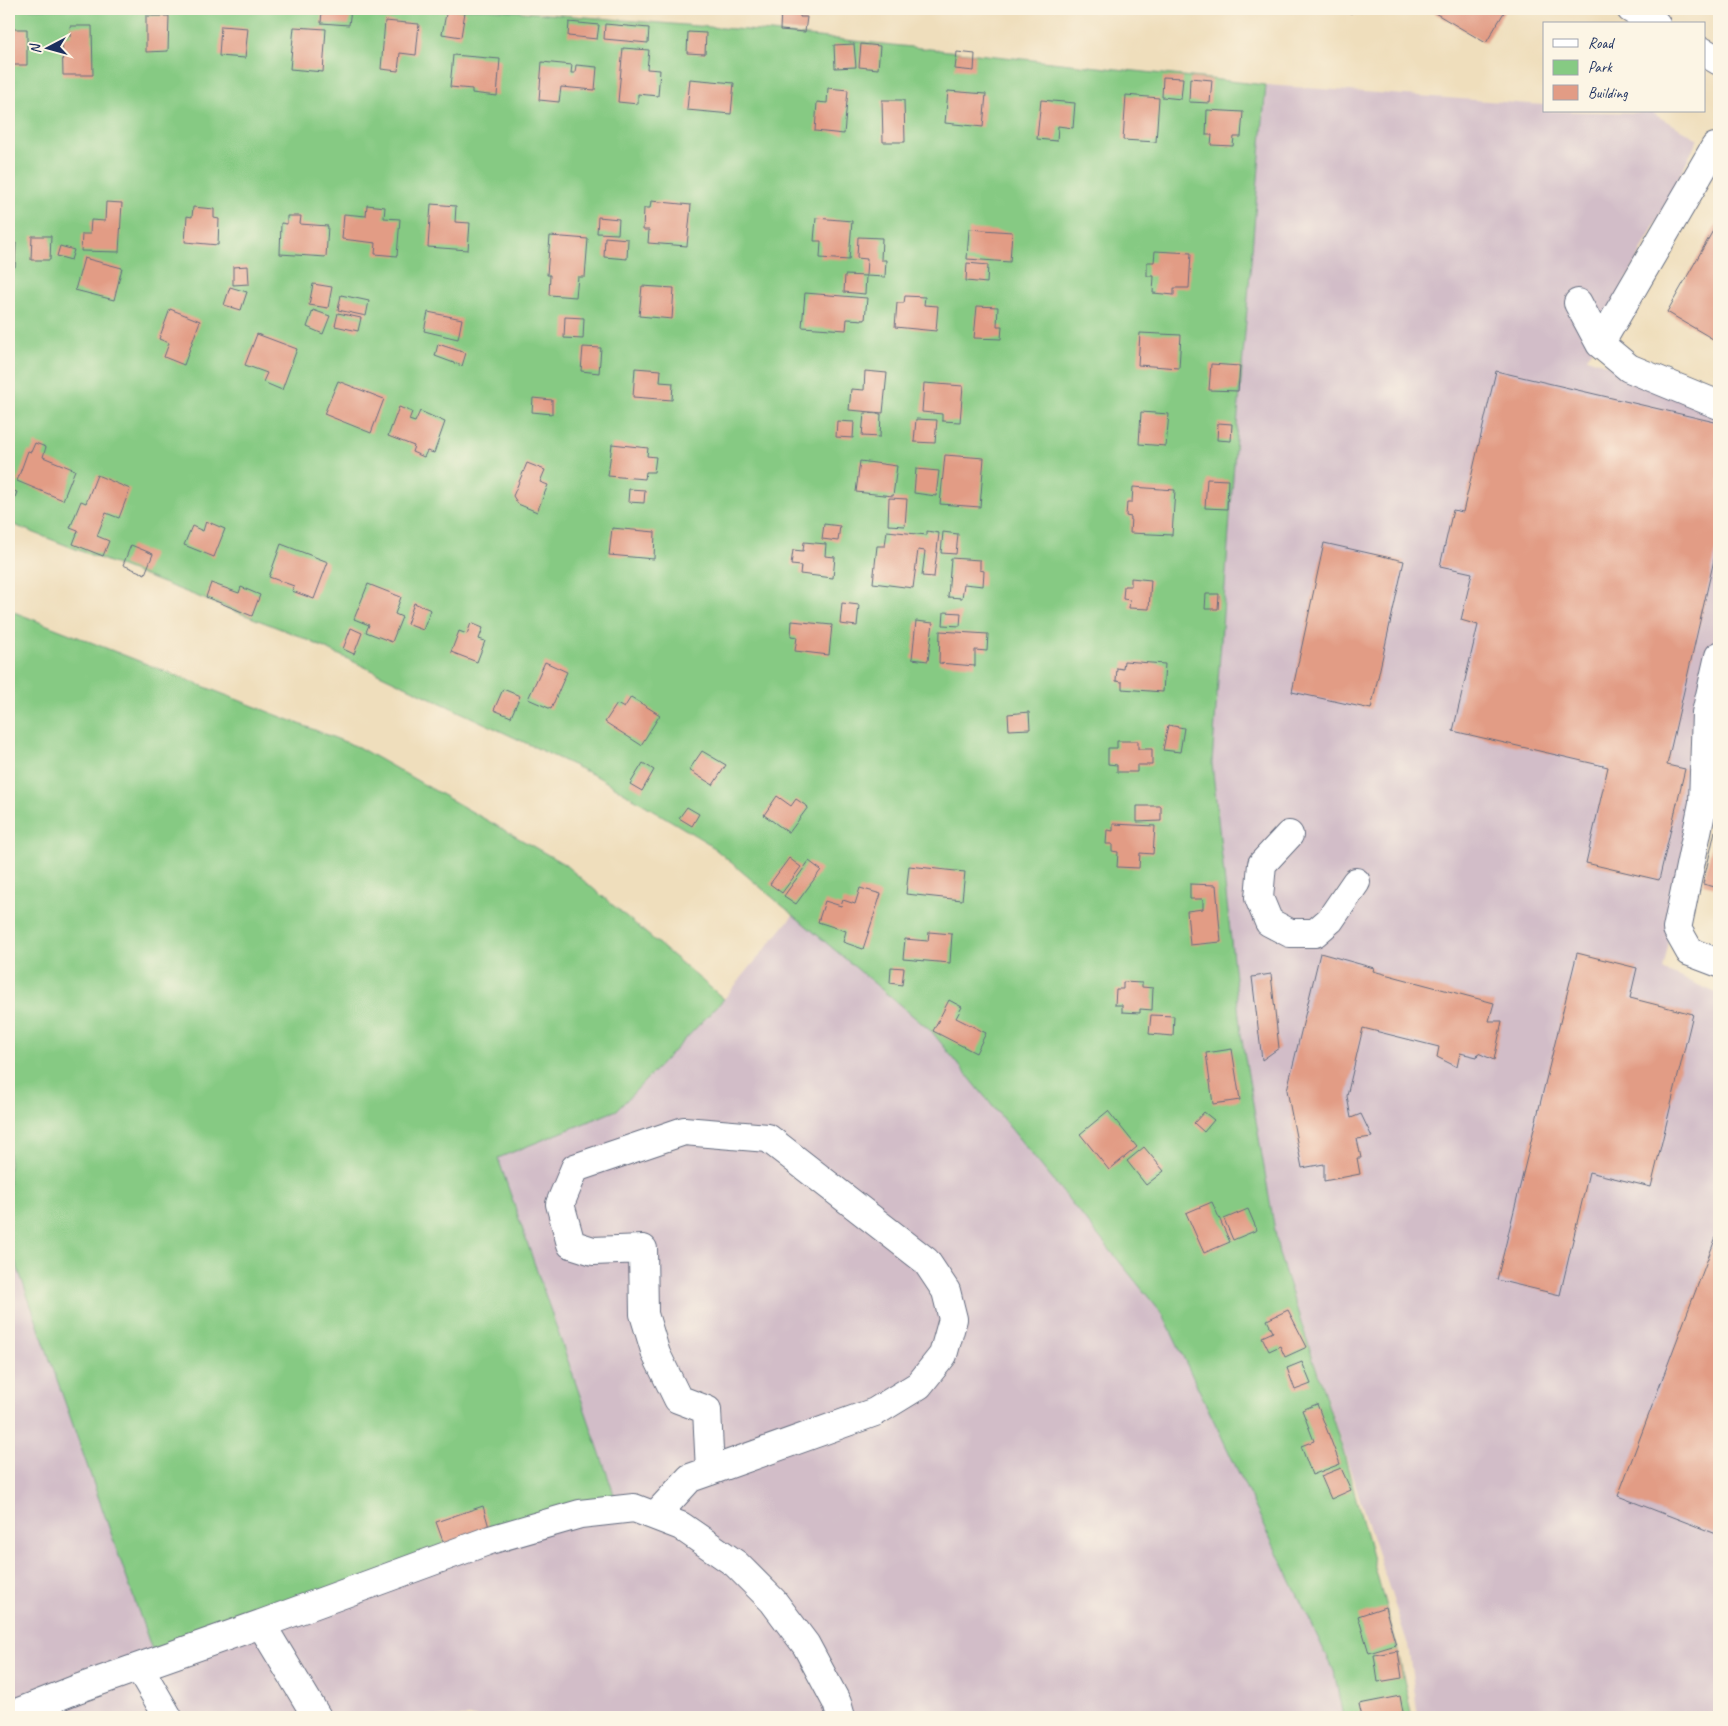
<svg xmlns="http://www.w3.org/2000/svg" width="1728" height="1726" viewBox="0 0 1728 1726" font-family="Caveat,sans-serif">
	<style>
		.industrial { fill: #d2bdc8 }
		.green { fill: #86ca83; stroke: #507c70 }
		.building { fill: #e29c85 }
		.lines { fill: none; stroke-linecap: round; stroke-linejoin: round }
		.minor-casing { stroke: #656c7f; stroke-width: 30 }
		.minor { stroke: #fff; stroke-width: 28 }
	</style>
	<rect width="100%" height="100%" fill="#fcf5e5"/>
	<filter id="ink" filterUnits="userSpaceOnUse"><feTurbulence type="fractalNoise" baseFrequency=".02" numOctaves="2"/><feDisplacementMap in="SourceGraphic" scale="10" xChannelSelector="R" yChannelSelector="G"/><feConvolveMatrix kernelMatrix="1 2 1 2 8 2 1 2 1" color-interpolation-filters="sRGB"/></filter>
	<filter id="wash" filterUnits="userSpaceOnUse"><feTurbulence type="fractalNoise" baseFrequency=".0096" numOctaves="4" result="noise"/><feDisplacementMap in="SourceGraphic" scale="20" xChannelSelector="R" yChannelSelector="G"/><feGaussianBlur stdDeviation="1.12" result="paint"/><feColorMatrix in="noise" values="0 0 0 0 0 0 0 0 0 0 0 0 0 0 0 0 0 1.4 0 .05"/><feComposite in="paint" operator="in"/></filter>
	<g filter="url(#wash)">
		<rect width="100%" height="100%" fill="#efdebc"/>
		<path class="industrial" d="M1266 85 1544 105V111L1652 113 1698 139 1587 358 1719 402V702L1663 970 1719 994V1717H1418L1408 1645 1279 1254 1241 1034 1212 763 1235 450Z
			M794 914 932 1032 1163 1315 1334 1671 1343 1717H9V1243L152 1650 615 1496 497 1158 617 1110 724 999Z"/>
		<path class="green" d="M9 9H487L771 32 1266 85 1235 450 1212 763 1241 1034 1279 1254 1343 1451 1397 1647 1412 1717H1343L1334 1671 1163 1315 932 1032 708 843 598 777 299 636 9 523Z
			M9 610 358 747 564 864 724 999 617 1110 498 1158 615 1497 152 1650 9 1243Z"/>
		<g id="blocks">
			<path class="building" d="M322 9H351L349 25 321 23Z
				M447 9 465 12 461 37 442 34Z
				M781 9H800V17H807L805 32 780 30Z
				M1323 9H1352V13Z
				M1428 9H1506L1486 43Z
				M146 16H169L168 51 146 52Z
				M385 21 419 24 416 55 400 53 398 71 381 69Z
				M569 22 599 25 597 39 568 36Z
				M605 24 649 28 648 43 604 39Z
				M70 26H92L93 75H63L62 36H71Z
				M221 26 248 28 245 58 219 56Z
				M294 27 326 29 323 72 290 69Z
				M9 29H27V65H9Z
				M688 32 706 33 705 54 687 53Z
				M854 44 856 67 835 68 834 45Z
				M861 44 880 46 878 69 859 67Z
				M623 48 649 50 647 69 660 70 658 96 638 94V104L618 102Z
				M957 52 975 54 974 71 955 69Z
				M453 55 500 59 497 96 472 93V89L450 87Z
				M542 62 572 65 571 73H575L576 65 597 67 595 90 561 87 559 102 539 100Z
				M1163 77 1183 78 1181 99 1162 97Z
				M1190 78 1212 80 1210 103 1189 102Z
				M690 79 734 83 731 114 687 110Z
				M828 88 848 90 844 134 815 131 817 102 827 103Z
				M948 91 986 94 983 127 945 123Z
				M1126 95 1159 98 1156 142 1123 140Z
				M882 100H904L905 142H883Z
				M1041 100 1075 103 1073 128 1058 126 1057 141 1037 139Z
				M1207 110 1243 112 1241 137H1234L1233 146 1211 145 1212 135H1206Z
				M651 201 691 205 687 246 648 243 649 230H643L644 208H650Z
				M106 202 122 203 119 252 81 251 82 234H90L91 220 105 221Z
				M431 204 456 206 455 222 470 223 468 250 428 247Z
				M367 205 385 207 384 218 400 219 397 256 375 254 376 243 342 239 344 214 366 216Z
				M193 207 214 209V218L219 219 218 245 185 242 187 216 192 217Z
				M287 216H301L300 224 328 226 326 257 280 254 281 223 287 224Z
				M598 217 619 219 618 234 597 233Z
				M816 218 852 221 849 260 820 258 821 241H814Z
				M1719 220V341L1718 342 1667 312Z
				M969 229 1012 232 1010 262 967 259Z
				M32 236H51L50 260H31Z
				M550 236 588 239 585 277H578L576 297 549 295 550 275H547Z
				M605 237 628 239 627 259 604 257Z
				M858 237 882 238 881 260H886L885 277 866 276 867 259 857 258Z
				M9 243H16L15 267H9Z
				M60 246 74 250 71 260 57 256Z
				M1155 251 1191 253 1189 288H1174V295L1153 293 1154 276H1147V262H1154Z
				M84 258 122 268 114 300 75 290Z
				M967 263 988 265 987 283 966 281Z
				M248 266 249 284 233 285V267Z
				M845 275 866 276 865 294 844 292Z
				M313 284 332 287 328 308 309 305Z
				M642 286 674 288 672 319 639 316Z
				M230 287 247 292 241 310 224 305Z
				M805 293 867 298 865 320 847 319 846 330 802 327Z
				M341 295 369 301 366 316 338 310Z
				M905 296 925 297 924 305 938 306 936 331 895 327 897 303H904Z
				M977 306 998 307 997 326H1002L1001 339 974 338Z
				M170 309 200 321 184 365 164 357 169 343 159 339Z
				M313 310 330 316 323 334 307 327Z
				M428 312 462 319 458 339 424 331Z
				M338 313 361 318 358 331 335 326Z
				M565 317 584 318 583 339 564 338Z
				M1140 333 1181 335 1179 368 1138 365Z
				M257 334 297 349 282 390 263 382 267 373 245 365Z
				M438 344 466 353 462 366 435 356Z
				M583 347 601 348 599 373 581 371Z
				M1211 364 1240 366 1238 391 1209 390Z
				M635 368 661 370 660 382 673 383 672 400 633 397Z
				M865 371 887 373 883 413 849 410 851 389 864 390Z
				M1496 371 1719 423V538L1667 765 1685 769 1659 880 1586 863 1608 767 1453 731 1478 625 1461 620 1472 573 1440 566 1453 510 1463 512Z
				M338 381 384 399 371 433 324 414Z
				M924 383 963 386 960 422 942 421V414L922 412Z
				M533 398 552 400V414L532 412Z
				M399 407 412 412 409 420 415 422 420 411 445 422 434 453 427 451 424 457 412 452 414 446 388 436Z
				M1141 412 1169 414 1166 446 1139 444Z
				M864 413 881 414 880 437 862 436Z
				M916 419 937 420 935 443 914 442Z
				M837 421 854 422 853 438 836 437Z
				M1218 423 1232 424 1231 441 1217 440Z
				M35 443 46 447 43 457 75 470 63 500 17 481 28 451 31 452Z
				M612 444 648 448 647 456 656 457 654 472H646L645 479 608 476Z
				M945 455 984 458 980 507 940 504Z
				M860 461 897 466 893 496 856 492Z
				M527 463 545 470 540 482 548 485 537 512 518 504 513 496Z
				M916 469 939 471 936 496 914 493Z
				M97 475 130 489 119 518 106 513 97 536 109 541 103 556 73 544 78 531 70 528 81 501 86 503Z
				M1207 479 1228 480 1227 509 1205 508Z
				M1133 487 1175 490 1172 535 1130 533 1131 517 1126 516 1127 502H1132Z
				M9 489 17 492 9 513Z
				M629 489 645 490 644 503 628 502Z
				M889 498 907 499 905 526 888 525Z
				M206 521 225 529 214 557 184 545 192 526 203 531Z
				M824 524 840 526 838 541 822 539Z
				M612 528 655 532 654 559 609 555Z
				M887 531 927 535V531L939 533 934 577 922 576 925 551 918 550 913 588 873 583 877 546H885Z
				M943 532 958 534 956 554 941 553Z
				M804 542 826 544 825 556 835 557 833 578 800 574 801 566 791 565 793 550 803 551Z
				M1324 543 1404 561 1371 709 1292 692Z
				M281 544 328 562 314 599 292 591 294 586 269 577Z
				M131 545 153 554 145 574 123 565Z
				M951 558 980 560V570L984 571 983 586 964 584 962 598 948 597Z
				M1131 578 1151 580 1149 609 1129 608 1130 600 1123 599 1124 586H1131Z
				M211 583 239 593 241 587 260 595 252 616 206 597Z
				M368 584 401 597 395 614 402 617 392 642 366 632 369 625 354 619Z
				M1206 594H1219L1218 609H1205Z
				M414 603 431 610 423 630 407 624Z
				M842 603 859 605 857 626 840 624Z
				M944 612 961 613 960 626 943 625Z
				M792 621 832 625 829 655 795 651 797 637 791 636Z
				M916 621 933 623 928 661 912 659Z
				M471 623 483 628 479 639 485 641 477 662 451 652 459 631 467 634Z
				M351 628 362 633 354 654 343 649Z
				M940 631 988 634 987 651 975 650V666L939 663Z
				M1124 661 1165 664 1163 692 1122 689V682L1116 681 1117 668 1123 669Z
				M545 662 567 672 551 709 528 699Z
				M503 689 520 696 511 717 494 710Z
				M631 697 660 715 641 745 605 722 617 704 624 708Z
				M1029 712 1030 729 1009 730 1008 714Z
				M1168 725 1184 728 1180 752 1163 750Z
				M1117 741H1138V749H1152V765H1137V772H1117V765L1108 764V748H1117Z
				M702 751 726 765 713 785 689 770Z
				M643 763 654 770 642 791 630 784Z
				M777 796 791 806 796 799 808 807 789 833 764 815Z
				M1137 806H1161V821L1137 822Z
				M687 807 699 814 692 826 679 818Z
				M1113 824 1155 826 1153 854 1140 853 1139 868 1117 867 1118 852 1112 851V844H1106L1107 830 1113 831Z
				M1715 831 1719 832V888L1703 884Z
				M789 858 801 867 782 893 770 884Z
				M809 861 821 870 796 904 784 896Z
				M909 866 965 872 962 900 906 894Z
				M1190 884 1216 885 1221 942 1190 945 1187 911 1203 909V899H1190Z
				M860 888 881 894 863 949 843 942 846 931 818 922 825 901 841 906 843 900 855 904Z
				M929 932 952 934 950 963 903 959 905 939 928 941Z
				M1320 953 1374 968 1373 971 1494 1003 1489 1021H1502L1494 1060 1478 1053 1477 1057 1460 1053 1457 1067 1437 1057 1439 1047 1363 1028 1347 1096 1351 1118 1361 1114 1372 1137 1357 1139 1361 1158H1357L1360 1174 1324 1181V1164L1302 1168 1287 1090Z
				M1577 953 1637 968 1630 998 1693 1014 1651 1187 1589 1172 1560 1295 1497 1280Z
				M891 967 904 968 902 985 890 983Z
				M1271 974 1279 1048 1262 1060 1252 977Z
				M1123 982 1142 983V987L1153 988 1152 1010 1140 1009V1013L1122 1012V1005H1115L1116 989H1123Z
				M949 1000 962 1007 956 1018 986 1033 976 1053 933 1031Z
				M1151 1015 1174 1016 1173 1036 1149 1034Z
				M1232 1049 1240 1100 1213 1104 1206 1053Z
				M1108 1111 1137 1147 1109 1170 1080 1134Z
				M1204 1112 1214 1120 1204 1132 1194 1123Z
				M1144 1147 1164 1171 1146 1185 1127 1161Z
				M1212 1202 1230 1242 1204 1253 1186 1213Z
				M1248 1209 1257 1230 1233 1240 1224 1219Z
				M1719 1229V1535L1618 1496Z
				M1288 1310 1307 1347 1285 1357 1280 1346 1269 1351 1262 1337 1273 1332 1267 1320Z
				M1302 1362 1311 1384 1295 1390 1287 1368Z
				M1317 1404 1340 1464 1312 1475 1301 1446 1314 1441 1302 1410Z
				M1341 1468 1351 1490 1331 1499 1321 1476Z
				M483 1506 490 1531 445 1547 436 1522Z
				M1385 1607 1396 1645 1369 1653 1358 1616Z
				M1398 1651 1402 1678 1378 1682 1374 1655Z
				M1400 1696 1404 1717H1362L1359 1704Z"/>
		</g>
	</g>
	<g filter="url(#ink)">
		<use href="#blocks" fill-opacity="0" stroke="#656c7f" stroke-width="1"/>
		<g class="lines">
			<g class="minor-casing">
				<path id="minor" d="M1631 9 1656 24
					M1704 52 1719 61
					M1578 303 1600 344 1629 368 1719 405
					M1600 344 1715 147
					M1719 656 1706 713 1703 803 1677 929 1690 952 1719 963
					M1289 835 1262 864 1259 898 1269 922 1290 933H1315L1330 920 1356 882
					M655 1516 690 1478 710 1471 875 1412 919 1385 943 1355 953 1319 946 1291 926 1261 768 1138 684 1131 575 1168 560 1204 571 1244 593 1251 643 1249 644 1314 656 1354 678 1399 707 1410 710 1471
					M261 1624 490 1540 580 1514 634 1508 681 1526 736 1564 773 1601 806 1645 837 1703 841 1717
					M139 1667 168 1717
					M9 1716 77 1689 261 1624 317 1717"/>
			</g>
			<use href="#minor" class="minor"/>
		</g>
	</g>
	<rect width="1728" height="1726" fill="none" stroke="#fcf5e5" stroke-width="30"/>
	<rect x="1543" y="22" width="162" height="90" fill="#fcf5e5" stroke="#a2a6af"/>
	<rect x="1553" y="39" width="25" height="8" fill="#ffffff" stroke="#a2a6af"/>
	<text x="1588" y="48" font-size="15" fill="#1b2f5e">Road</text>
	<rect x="1553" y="60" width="25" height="15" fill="#86ca83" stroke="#a2a6af"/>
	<text x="1588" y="72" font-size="15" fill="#1b2f5e">Park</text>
	<rect x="1553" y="85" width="25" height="15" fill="#e29c85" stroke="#a2a6af"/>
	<text x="1588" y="98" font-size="15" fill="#1b2f5e">Building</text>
	<g transform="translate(48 48) rotate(264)" stroke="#fcf5e5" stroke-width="4" paint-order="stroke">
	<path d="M0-4L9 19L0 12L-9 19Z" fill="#1b2f5e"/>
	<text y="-8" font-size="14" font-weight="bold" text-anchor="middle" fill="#1b2f5e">N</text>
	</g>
</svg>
